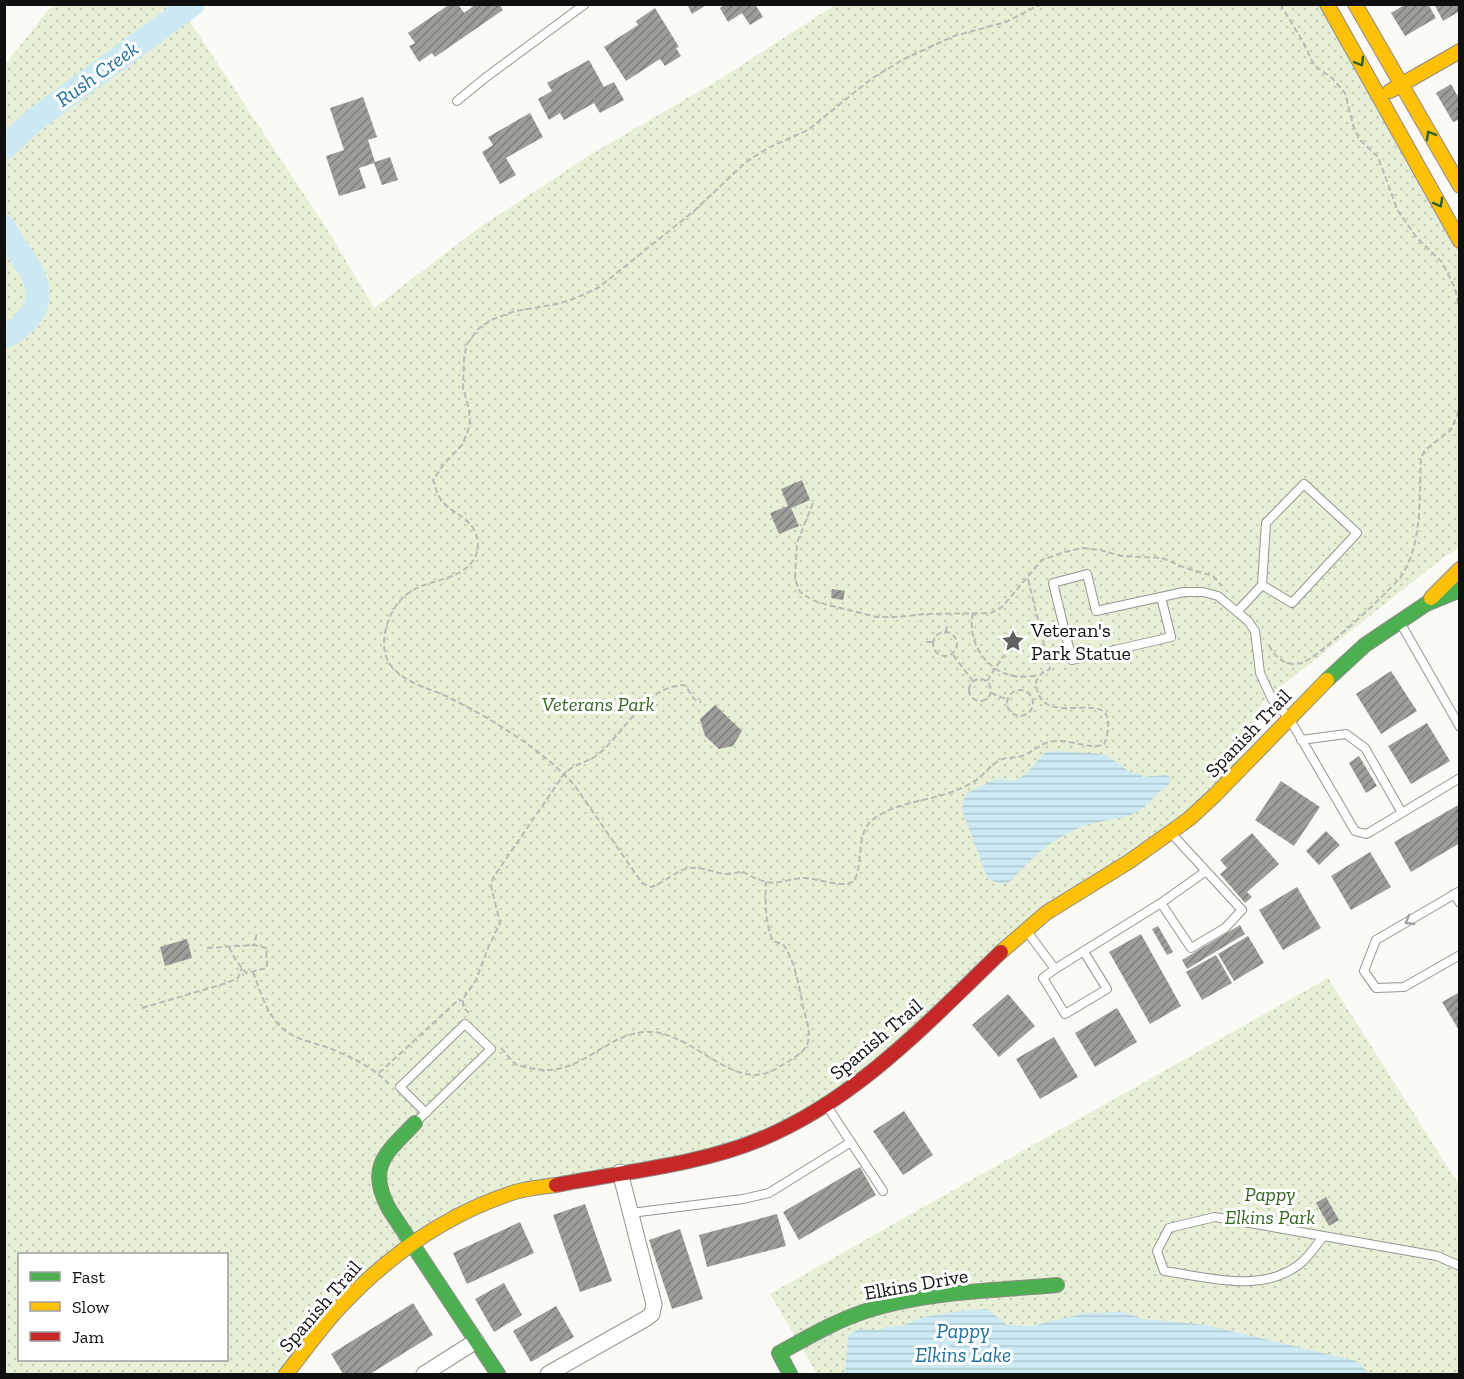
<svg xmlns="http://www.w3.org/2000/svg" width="1464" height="1379" viewBox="0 0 1464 1379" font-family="'Zilla Slab',serif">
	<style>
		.park { fill: url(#park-dots); fill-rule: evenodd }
		.water { fill: url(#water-rules) }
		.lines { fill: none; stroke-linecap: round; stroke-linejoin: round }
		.river { stroke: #cdeaf4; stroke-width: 24 }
		.building { fill: url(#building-hatch) }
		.lane-casing { stroke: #959593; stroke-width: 10 }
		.street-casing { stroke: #959593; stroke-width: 17 }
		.fast-casing { stroke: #8c8b89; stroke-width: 16 }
		.slow-casing { stroke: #8c8b89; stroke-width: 16 }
		.jam-casing { stroke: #8c8b89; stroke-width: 16 }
		.path { stroke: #b9b9b8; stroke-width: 2; stroke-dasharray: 6 3; stroke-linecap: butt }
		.lane { stroke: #fefefe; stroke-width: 8 }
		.street { stroke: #fefefe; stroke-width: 15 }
		.fast { stroke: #4caf50; stroke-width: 14 }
		.slow { stroke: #ffc107; stroke-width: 14 }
		.jam { stroke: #c62828; stroke-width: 14 }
		.oneway { stroke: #2e5f30 }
		.oneway2 { stroke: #9e9e9e }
		.labels { text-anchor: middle; stroke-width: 6; stroke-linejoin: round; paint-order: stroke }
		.poi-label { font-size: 20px; fill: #0f0f0f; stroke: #fff; text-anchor: start }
		.park-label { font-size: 20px; font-style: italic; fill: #356522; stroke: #fff }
		.street-label { font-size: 20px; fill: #0f0f0f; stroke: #fff }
		.water-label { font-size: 21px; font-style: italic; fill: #1d6f9c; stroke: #fff }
	</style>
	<defs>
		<pattern id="park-dots" width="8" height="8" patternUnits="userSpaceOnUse" patternTransform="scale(1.5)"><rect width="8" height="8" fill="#e7f0d6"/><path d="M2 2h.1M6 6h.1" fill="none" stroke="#c5cdb6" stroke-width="1.8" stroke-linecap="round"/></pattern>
		<pattern id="water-rules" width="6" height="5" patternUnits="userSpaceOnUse" patternTransform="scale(1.5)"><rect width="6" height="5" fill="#cdeaf4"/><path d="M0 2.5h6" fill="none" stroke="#afc8d0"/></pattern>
		<pattern id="building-hatch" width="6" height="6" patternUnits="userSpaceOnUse" patternTransform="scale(1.5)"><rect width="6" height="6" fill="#9f9d9a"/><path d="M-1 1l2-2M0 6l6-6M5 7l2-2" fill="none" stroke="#807e7c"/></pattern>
	</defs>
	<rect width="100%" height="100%" fill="#fbfaf5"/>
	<path class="park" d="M58 5H179L332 237 374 308 476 230 593 153 717 81 835 5H1325L1459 241V548L1443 558 1264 700 1231 778 971 981 857 1085 711 1156 516 1192 378 1269 287 1374H5L4 66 49 9ZM20 1254H226V1360H20Z
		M1328 978 1459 1185V1374H817L770 1294Z"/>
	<path class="water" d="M1059 751C1070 753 1099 752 1107 756 1119 762 1127 774 1140 774L1143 777 1166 775 1171 778 1168 786C1156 791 1150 805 1137 812 1122 820 1100 820 1084 826 1050 839 1032 858 1008 883L1001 884 988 879 962 810 963 800 967 793 997 779 1015 781 1027 773 1045 752Z
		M987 1309 1007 1325 1031 1326 1086 1313 1123 1312 1143 1319 1206 1325 1356 1361 1370 1374H845L848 1336 858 1329 880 1330 885 1327 901 1326 924 1317 960 1311Z"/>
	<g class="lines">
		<path class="river" d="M4 148 33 121 193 4
			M4 227C12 246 29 262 35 280 45 306 26 326 4 337"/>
	</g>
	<path class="building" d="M450 4H458L464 13 476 4H499L503 10 435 57 432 53 419 62 409 46 415 43 408 33Z
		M687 4H708L692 14Z
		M726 4H755L763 17 750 25 742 13 728 22 720 8Z
		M1406 4H1428L1436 18 1405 36 1391 13Z
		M1434 4H1460V11L1443 21Z
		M655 8 679 47 676 48 681 56 665 66 660 59 626 81 604 47 638 25 636 21Z
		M589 60 604 87 614 82 624 100 600 113 594 103 564 120 560 113 549 120 538 99 552 91 547 83Z
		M1451 84 1457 95 1460 93V119L1453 122 1436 93Z
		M363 97 377 137 368 140 375 162 390 157 398 180 382 185 374 163 359 168 366 188 339 196 326 156 344 150 330 108Z
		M530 113 543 137 506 158 516 175 500 184 482 152 493 145 488 137Z
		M802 480 810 500 791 508 799 526 779 534 770 513 788 506 781 489Z
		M832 589 845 591 843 600 831 598Z
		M1391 671 1417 711 1381 734 1356 694Z
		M715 705 742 731 733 746 719 749 705 736 700 719Z
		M1427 723 1450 761 1411 784 1388 746Z
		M1359 756 1377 786 1366 793 1349 763Z
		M1281 781 1320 807 1294 846 1255 820Z
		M1460 804V843L1411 872 1394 842Z
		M1326 831 1340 845 1319 865 1306 851Z
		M1252 833 1279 864 1247 892 1252 897 1245 903 1220 874 1227 868 1220 860Z
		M1370 852 1391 887 1351 910 1331 876Z
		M1297 887 1321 928 1283 950 1259 910Z
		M1240 925 1245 934 1187 969 1182 960Z
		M1158 926 1173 952 1167 955 1152 929Z
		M1141 934 1181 1006 1150 1024 1109 952Z
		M1248 936 1264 963 1234 981 1218 954Z
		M187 939 192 958 165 966 160 947Z
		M1216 955 1232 983 1202 1000 1186 972Z
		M1460 992V1032L1442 1002Z
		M1008 994 1035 1026 999 1057 972 1025Z
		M1117 1008 1137 1042 1095 1067 1075 1033Z
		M1054 1037 1078 1077 1040 1099 1016 1059Z
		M904 1111 933 1155 903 1175 873 1131Z
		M860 1167 876 1195 799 1240 783 1212Z
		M1326 1197 1339 1220 1329 1226 1316 1203Z
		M585 1204 612 1281 580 1292 553 1215Z
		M777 1214 786 1246 707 1267 699 1235Z
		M520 1222 534 1253 467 1284 453 1253Z
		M680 1229 703 1299 672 1309 649 1240Z
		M504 1283 522 1315 494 1332 475 1299Z
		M413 1303 433 1335 370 1374H343L331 1354Z
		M556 1306 574 1337 531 1362 513 1331Z"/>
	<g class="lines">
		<g class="lane-casing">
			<path id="lane" d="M457 101 485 78 585 4
				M1161 597 1171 637 1072 660 1053 583 1087 574 1096 611 1184 592H1203L1218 596 1248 621 1255 631 1260 673 1272 699 1289 718 1355 831 1366 834 1370 832 1460 778
				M1237 612 1262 585 1266 523 1304 484 1357 533 1292 603 1262 585
				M1401 624 1460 727
				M1301 740 1346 734 1365 748 1402 813
				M1460 891 1376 940 1364 971 1376 988 1404 987 1460 955
				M1454 894 1460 903
				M1161 903 1206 871
				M1026 930 1055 969 1161 903 1191 948 1225 928 1242 910 1171 833
				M1055 969 1043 978 1065 1014 1107 989 1084 952
				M827 1106 883 1191
				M416 1122 491 1049 465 1024 400 1087 426 1113
				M631 1213 743 1199 769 1193 851 1142
				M1323 1237C1316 1245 1310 1255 1302 1262 1264 1295 1208 1277 1164 1271L1157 1251 1169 1228 1215 1217 1437 1256 1460 1266"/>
		</g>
		<g class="street-casing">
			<path id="street" d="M424 1374 476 1341
				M548 1374 647 1318 652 1314 654 1304 620 1172"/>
		</g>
		<g class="fast-casing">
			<path id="fast" d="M1327 680 1365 645 1426 604 1460 590
				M415 1123C386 1153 366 1167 389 1209L498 1374
				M790 1374 779 1353C807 1338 835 1321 866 1311 927 1291 993 1291 1057 1285"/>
		</g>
		<g class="slow-casing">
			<path id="slow" d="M1327 4 1460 241
				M1355 4 1460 186
				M1390 91 1460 51
				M1431 598 1460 569
				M1001 952 1046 913 1130 861 1189 819 1215 795 1327 680
				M286 1374C304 1352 321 1327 341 1306 390 1254 446 1214 515 1192 528 1188 542 1187 556 1185"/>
		</g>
		<g class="jam-casing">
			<path id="jam" d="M556 1185C622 1172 699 1165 761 1139 857 1099 927 1023 1001 952"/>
		</g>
		<path class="path" d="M1280 4 1302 40 1314 65 1332 78 1345 93 1353 125 1359 139 1378 157 1398 211 1417 238 1442 262 1455 288 1460 313
			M813 503 797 543 795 579 800 592 812 600 828 605 877 617H899L924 614 991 613 1002 607 1042 560 1064 552 1083 548 1100 550 1121 556 1162 558 1183 567 1213 576 1222 586
			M1028 579 1050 669 1042 673 1036 681C1038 741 1129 671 1104 745 1086 750 1066 736 1046 743 1038 746 1031 753 1022 756 1015 758 1006 757 1000 760 992 764 986 772 979 778 968 786 954 792 942 795 919 802 888 805 870 822 855 837 864 874 852 882 843 888 818 879 807 878 794 877 779 885 766 882 758 880 749 875 741 871 721 880 710 866 690 868 676 870 665 883 651 887L642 883 575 786C543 750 495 721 452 699 432 688 409 686 392 667 381 654 383 634 389 619 408 572 449 590 472 562 481 551 479 534 470 524 462 515 449 510 442 501 437 494 435 487 433 480L444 464 462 445 468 431 470 422 469 409 463 388 464 357 467 344 478 329 491 320 515 311 557 304 576 298 598 288 694 211 746 162 768 148 808 130 871 79 904 59 954 36 1006 22 1041 4
			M973 613C967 639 983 668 1010 675 1019 678 1029 676 1038 676
			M946 632 947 625
			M933 644a12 12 0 1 1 24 0a12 12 0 1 1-24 0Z
			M926 642H934
			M1269 645C1275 658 1286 667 1302 663 1316 659 1393 589 1402 575 1423 542 1419 495 1421 458L1425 450 1451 430 1460 408
			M953 655 973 681
			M969 690a11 11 0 1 1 22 0a11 11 0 1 1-22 0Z
			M987 681 1013 641
			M1007 703a13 13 0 1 1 26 0a13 13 0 1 1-26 0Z
			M991 693 1006 699
			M229 947 235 959 246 973 267 968 266 948 254 945 257 933
			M207 948 254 945
			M253 972C260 991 267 1015 283 1029 295 1039 311 1042 326 1047 348 1055 373 1067 389 1084
			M142 1008 227 983 238 978 242 968
			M469 1013 463 1007V999L476 980 488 948 500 923 491 886 493 878 564 774C574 764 585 763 596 756 624 735 645 685 685 685L694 699 701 702
			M501 1048C506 1053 511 1061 517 1065 520 1066 526 1067 530 1068 578 1080 601 1036 644 1032 688 1028 727 1086 767 1073 777 1069 786 1063 795 1057 811 1047 811 1035 806 1018 799 994 798 965 783 944L773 941C765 922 765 902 766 882
			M379 1073 455 1003 462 1000"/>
		<use href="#lane" class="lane"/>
		<use href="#street" class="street"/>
		<use href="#fast" class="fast"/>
		<use href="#slow" class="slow"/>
		<use href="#jam" class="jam"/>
	</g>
	<defs><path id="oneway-chevron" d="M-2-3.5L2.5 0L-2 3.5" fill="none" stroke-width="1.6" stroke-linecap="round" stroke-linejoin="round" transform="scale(1.5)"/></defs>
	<g class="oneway">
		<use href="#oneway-chevron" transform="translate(1360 62) rotate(60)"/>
		<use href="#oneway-chevron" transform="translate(1430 135) rotate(-120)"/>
		<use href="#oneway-chevron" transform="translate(1439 203) rotate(61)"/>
	</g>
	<use class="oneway2" href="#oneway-chevron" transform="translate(1409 921) rotate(150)"/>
	<defs>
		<g id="sight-bare" transform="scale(1.8)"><path d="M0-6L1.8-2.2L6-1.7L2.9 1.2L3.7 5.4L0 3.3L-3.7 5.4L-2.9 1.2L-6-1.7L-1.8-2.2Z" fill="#626160" stroke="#fff" stroke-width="2.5" paint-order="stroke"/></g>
	</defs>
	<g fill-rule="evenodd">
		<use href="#sight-bare" x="1013" y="641"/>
	</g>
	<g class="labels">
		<g class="poi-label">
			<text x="1031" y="637">Veteran's<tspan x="1031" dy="23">Park Statue</tspan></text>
		</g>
		<g class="park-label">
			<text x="598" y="711">Veterans Park</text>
			<text x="1270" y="1201">Pappy<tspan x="1270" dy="23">Elkins Park</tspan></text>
		</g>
		<g class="street-label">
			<text transform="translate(1248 733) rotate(-46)" y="7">Spanish Trail</text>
			<text transform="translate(876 1039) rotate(-40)" y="7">Spanish Trail</text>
			<text transform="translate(916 1284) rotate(-10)" y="7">Elkins Drive</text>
			<text transform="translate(320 1306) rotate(-49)" y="7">Spanish Trail</text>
		</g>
		<g class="water-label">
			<text transform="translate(97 74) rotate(-36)" y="7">Rush Creek</text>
			<text x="963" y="1338">Pappy<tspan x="963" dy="24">Elkins Lake</tspan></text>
		</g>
	</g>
	<rect width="1464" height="1379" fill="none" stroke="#0f0f0f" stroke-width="12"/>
	<rect x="18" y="1253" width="210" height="108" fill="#ffffff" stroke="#9f9f9f" stroke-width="1.5"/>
	<rect x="30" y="1272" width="30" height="9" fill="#4caf50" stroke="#9f9f9f" stroke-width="1.5"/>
	<text x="72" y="1283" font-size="18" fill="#0f0f0f">Fast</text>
	<rect x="30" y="1302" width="30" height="9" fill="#ffc107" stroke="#9f9f9f" stroke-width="1.5"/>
	<text x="72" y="1313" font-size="18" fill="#0f0f0f">Slow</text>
	<rect x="30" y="1332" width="30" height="9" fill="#c62828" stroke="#9f9f9f" stroke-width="1.5"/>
	<text x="72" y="1343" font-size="18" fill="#0f0f0f">Jam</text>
</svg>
